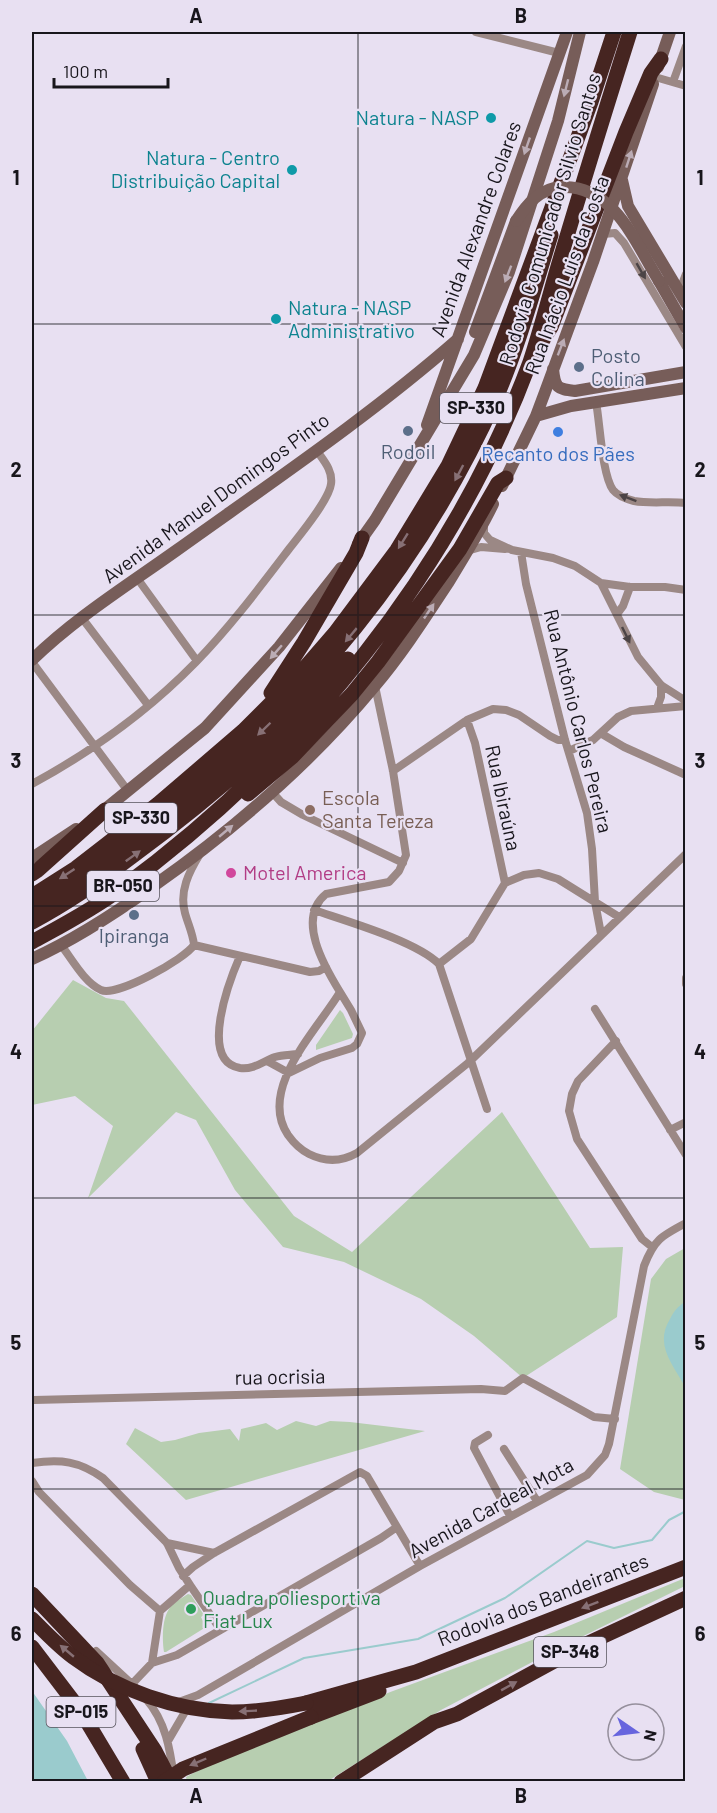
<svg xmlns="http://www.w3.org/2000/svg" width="717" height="1813" viewBox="0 0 717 1813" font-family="Barlow,sans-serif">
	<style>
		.green { fill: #b7ceb0 }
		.water { fill: #9acbcd }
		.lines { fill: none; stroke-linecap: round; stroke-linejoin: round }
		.stream { stroke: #9acbcd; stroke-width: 2 }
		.street { stroke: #9b8885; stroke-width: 8 }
		.secondary { stroke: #775d59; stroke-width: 12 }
		.highway { stroke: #462521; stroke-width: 15 }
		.secondary-bridge { stroke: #775d59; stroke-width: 12 }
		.highway-bridge { stroke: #462521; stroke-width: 15 }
		.oneway { fill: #bbacb5 }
		.oneway2 { fill: #4c4446 }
		.oneway3 { fill: #877075 }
		.grid { fill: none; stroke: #18161c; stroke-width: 1.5; stroke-opacity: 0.55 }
		.culture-dot { fill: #0f9aa8; stroke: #e8e0f2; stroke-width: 2 }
		.service-dot { fill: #5c6f8a; stroke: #e8e0f2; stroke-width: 2 }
		.shop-dot { fill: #3f7fe0; stroke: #e8e0f2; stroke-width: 2 }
		.education-dot { fill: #8d6e63; stroke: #e8e0f2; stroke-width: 2 }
		.hotel-dot { fill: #d1479c; stroke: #e8e0f2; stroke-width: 2 }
		.leisure-dot { fill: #2e9e5b; stroke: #e8e0f2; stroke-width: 2 }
		.labels { text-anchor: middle; stroke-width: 4.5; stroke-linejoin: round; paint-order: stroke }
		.shield { fill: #e8e0f2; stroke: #56535c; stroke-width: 1.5 }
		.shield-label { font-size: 18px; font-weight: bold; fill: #18161c }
		.culture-label { font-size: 20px; fill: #0d838f; stroke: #e8e0f2; text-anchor: end }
		.street-label { font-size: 20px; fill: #18161c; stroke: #e8e0f2 }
		.service-label { font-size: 20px; fill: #4e5e75; stroke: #e8e0f2 }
		.shop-label { font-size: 20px; fill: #366cbe; stroke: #e8e0f2 }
		.education-label { font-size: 20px; fill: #785e54; stroke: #e8e0f2; text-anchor: start }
		.hotel-label { font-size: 20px; fill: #b23c85; stroke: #e8e0f2; text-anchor: start }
		.leisure-label { font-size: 20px; fill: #27864d; stroke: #e8e0f2; text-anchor: start }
		.neatline { fill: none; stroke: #18161c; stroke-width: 2 }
		.grid-label { font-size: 20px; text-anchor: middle; font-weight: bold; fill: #18161c }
	</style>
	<rect width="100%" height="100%" fill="#e8e0f2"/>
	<path class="green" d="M73 980 106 998 124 1001 294 1216 352 1252 502 1112 590 1248 623 1247 617 1317 523 1378 474 1336 421 1299 344 1262 283 1247 235 1190 196 1120 176 1112 88 1198 113 1126 75 1096 32 1105V1031Z
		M340 1010 343 1013 353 1034 352 1038 316 1050V1045Z
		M685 1248V1500L654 1492 620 1469 651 1279 666 1259Z
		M296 1421 316 1426 330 1421 350 1422 425 1431 186 1500 126 1444 135 1428 161 1442 175 1440 199 1433 230 1429 239 1441 241 1429 266 1423 277 1430Z
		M685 1578V1586L561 1647 441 1710 328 1781 187 1782 186 1777 227 1755 393 1691 554 1632Z
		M188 1594 191 1595 204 1615 201 1617 206 1627 166 1652H164C162 1640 162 1619 169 1609 172 1603 182 1598 188 1594Z"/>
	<path class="water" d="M685 1302V1387C673 1364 654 1345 670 1319 674 1311 677 1307 685 1302Z
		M32 1691 67 1741 88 1781H32Z"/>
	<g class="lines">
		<path class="stream" d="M209 1703 304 1658 418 1639 505 1598 587 1541 614 1548 652 1540 669 1520 686 1511"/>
		<path class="street" d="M476 32 559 53
			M655 77 686 86
			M673 82 686 46
			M603 234 615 233 624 243 686 347
			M679 292 686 274
			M596 402C600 423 602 475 613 490 618 496 626 499 634 501 650 504 669 501 686 503
			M484 525V533L490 540 512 550 553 558 575 566 601 583 638 657 661 685 686 701
			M467 551 481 547 505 549
			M521 552 526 584 565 740 587 813 592 849 595 902 601 934
			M137 578 197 661
			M601 583 630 587H665L686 590
			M617 614 623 606 630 587
			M82 618 148 705
			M32 662 128 791
			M375 686 393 771 406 855 399 871 389 882 326 894C296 918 324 966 340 992 318 1029 257 1089 288 1135 293 1142 301 1150 309 1154 325 1162 341 1162 357 1153L468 1063 686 854
			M657 708 661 697V685
			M467 720 475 743 505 883
			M602 734 624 747 686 775
			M569 751 593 740 618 717 631 711 686 706
			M393 771 467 720 493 709 506 710 519 715 550 736 558 740H565
			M32 784C91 752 149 710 196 662 230 627 260 587 289 549 300 535 329 500 331 484 333 471 324 461 317 451
			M272 792 281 802 303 815 403 863
			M314 910C346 921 416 941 439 964L487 1109
			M61 945C72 959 84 982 101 990 117 997 185 959 194 945 193 934 188 924 185 913 179 891 189 872 200 854
			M194 945 310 972 319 971 326 967
			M240 956C230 979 198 1061 240 1068 254 1070 263 1061 275 1057 282 1055 291 1055 298 1054
			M439 964 471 939 505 883 524 875 539 873 558 879 619 917
			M686 978V984
			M595 1009 686 1155
			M616 1041 578 1081 572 1094 569 1111 577 1139 642 1239 652 1247
			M267 1061 289 1073 320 1058 352 1048 357 1044 362 1033 351 1010 340 992
			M670 1130 686 1122
			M34 1400 481 1389 505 1391 523 1378 594 1417 615 1419
			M488 1435 475 1443 474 1448 510 1516
			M504 1449 537 1501
			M32 1463C61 1459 79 1461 103 1478L167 1543 179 1568 190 1585 160 1611 152 1663
			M32 1481 39 1492 130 1585 160 1611
			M167 1543 214 1553
			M183 1576 193 1567 214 1553 360 1472 367 1476 420 1566
			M190 1585 220 1629
			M96 1651 135 1687
			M132 1684 152 1663 177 1655 381 1538 397 1527
			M146 1699C166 1722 170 1749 174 1778
			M176 1703 198 1695 420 1566 587 1475 605 1455 609 1444 644 1266C654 1240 661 1236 686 1223
			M168 1741 189 1705"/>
		<path class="secondary" d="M658 67 670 32
			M622 180 628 206 686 303
			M659 281 686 328
			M475 332 516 221
			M553 369C555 388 557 389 575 391L686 372
			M536 416 571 406 686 388
			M427 425 567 32
			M502 486 536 416 545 392 593 262 653 84
			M358 544 375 520 474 355 509 272 558 121 580 32
			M32 660C75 618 128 585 177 550 272 482 370 416 458 339
			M98 815 205 728 279 647 341 568
			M32 858 76 829
			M32 959C74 940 114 914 152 887 233 830 311 763 374 687 402 654 425 618 448 583 464 557 480 531 493 504"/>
		<path class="highway" d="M541 343 551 327 626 132 651 73 661 59
			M271 693 304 642 356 553 362 538
			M248 794 292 757 352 694 378 662 460 549 498 483 506 478
			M32 874 38 870 105 810
			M32 896 76 868 107 844 158 804 243 731 296 678 335 633 397 550 448 466 485 388 591 102 614 32
			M32 911C80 887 122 849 164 816 308 702 421 566 496 398 519 345 534 289 551 235
			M32 922C68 903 101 880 134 855 212 798 286 734 348 659
			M32 942C61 926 92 910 119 890 301 757 451 574 530 362 542 326 551 289 562 253 584 179 607 105 630 32
			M32 1594 97 1663 155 1751 171 1782
			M32 1647 80 1710 123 1782
			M306 1703 416 1672 686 1567
			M311 1717 379 1691
			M143 1749 158 1782
			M341 1782 434 1722 457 1714 582 1646 686 1598"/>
		<path class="secondary-bridge" d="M516 221C527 204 540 188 562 187 614 185 636 244 659 281"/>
		<path class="highway-bridge" d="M32 1619C45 1632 58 1646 73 1657 117 1690 177 1711 232 1712 257 1712 281 1708 306 1703
			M164 1782 183 1769 311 1717"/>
	</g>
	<defs><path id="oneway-solid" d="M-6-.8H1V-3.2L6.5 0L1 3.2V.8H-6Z" transform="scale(1.5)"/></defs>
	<g class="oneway">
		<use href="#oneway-solid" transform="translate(566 88) rotate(104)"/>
		<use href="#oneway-solid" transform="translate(527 146) rotate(109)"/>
		<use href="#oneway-solid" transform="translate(629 159) rotate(-72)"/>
		<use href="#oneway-solid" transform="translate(508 274) rotate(111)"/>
		<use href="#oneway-solid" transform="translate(561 347) rotate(-69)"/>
		<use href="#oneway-solid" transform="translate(429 611) rotate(-56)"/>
		<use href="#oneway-solid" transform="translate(276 652) rotate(131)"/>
		<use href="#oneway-solid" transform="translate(226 831) rotate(-40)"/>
	</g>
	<g class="oneway2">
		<use href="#oneway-solid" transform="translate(641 271) rotate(60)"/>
		<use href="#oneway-solid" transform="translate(628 498) rotate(-159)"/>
		<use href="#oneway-solid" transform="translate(626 635) rotate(64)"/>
	</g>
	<g class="oneway3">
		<use href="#oneway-solid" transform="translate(459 473) rotate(118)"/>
		<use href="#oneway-solid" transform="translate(403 541) rotate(122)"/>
		<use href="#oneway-solid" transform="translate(351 635) rotate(130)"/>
		<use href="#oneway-solid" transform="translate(264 729) rotate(136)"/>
		<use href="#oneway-solid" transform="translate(133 856) rotate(-36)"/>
		<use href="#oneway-solid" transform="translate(67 874) rotate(147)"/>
		<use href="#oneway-solid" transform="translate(590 1605) rotate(159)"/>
		<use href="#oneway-solid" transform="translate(67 1651) rotate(-140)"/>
		<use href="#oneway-solid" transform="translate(509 1686) rotate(-29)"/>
		<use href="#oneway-solid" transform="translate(248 1711) rotate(177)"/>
		<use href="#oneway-solid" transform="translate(198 1762) rotate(157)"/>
	</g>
	<path class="grid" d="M358 32V1782M32 324H686M32 615H686M32 906H686M32 1198H686M32 1489H686"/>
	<g class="culture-dot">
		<circle cx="491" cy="118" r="6"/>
		<circle cx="292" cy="170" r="6"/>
		<circle cx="276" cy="319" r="6"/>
	</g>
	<g class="service-dot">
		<circle cx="579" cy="367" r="6"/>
		<circle cx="408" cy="431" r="6"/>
		<circle cx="134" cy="915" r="6"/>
	</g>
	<circle class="shop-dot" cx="558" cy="432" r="6"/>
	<circle class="education-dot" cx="310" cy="810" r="6"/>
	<circle class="hotel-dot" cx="231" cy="873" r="6"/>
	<circle class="leisure-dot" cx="191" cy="1609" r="6"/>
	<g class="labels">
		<g class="shield">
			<rect x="440" y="393" width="72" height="30" rx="4.5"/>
			<rect x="105" y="803" width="72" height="30" rx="4.5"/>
			<rect x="87" y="871" width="72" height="30" rx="4.5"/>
			<rect x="534" y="1637" width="72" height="30" rx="4.5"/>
			<rect x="46.5" y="1697" width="69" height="30" rx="4.5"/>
		</g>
		<g class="shield-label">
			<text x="476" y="414">SP-330</text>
			<text x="141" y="824">SP-330</text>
			<text x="123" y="892">BR-050</text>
			<text x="570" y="1658">SP-348</text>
			<text x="81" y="1718">SP-015</text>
		</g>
		<g class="culture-label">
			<text x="479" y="125">Natura - NASP</text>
			<text x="280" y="165">Natura - Centro<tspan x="280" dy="23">Distribuição Capital</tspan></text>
			<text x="288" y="315" text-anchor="start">Natura - NASP<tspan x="288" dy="23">Administrativo</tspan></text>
		</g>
		<g class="street-label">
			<text transform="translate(550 219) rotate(-73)" y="7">Rodovia Comunicador Silvio Santos</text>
			<text transform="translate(476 229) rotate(-70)" y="7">Avenida Alexandre Colares</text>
			<text transform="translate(567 275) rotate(-70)" y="7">Rua Inácio Luis da Costa</text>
			<text transform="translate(216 498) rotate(-36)" y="7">Avenida Manuel Domingos Pinto</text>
			<text transform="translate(578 721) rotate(76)" y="7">Rua Antônio Carlos Pereira</text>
			<text transform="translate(503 798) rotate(78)" y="7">Rua Ibiraúna</text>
			<text transform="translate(280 1377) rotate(-1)" y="7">rua ocrisia</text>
			<text transform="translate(491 1508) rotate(-29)" y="7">Avenida Cardeal Mota</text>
			<text transform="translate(543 1600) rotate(-21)" y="7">Rodovia dos Bandeirantes</text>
		</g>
		<g class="service-label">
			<text x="591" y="363" text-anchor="start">Posto<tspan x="591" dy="23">Colina</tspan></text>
			<text x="408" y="459">Rodoil</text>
			<text x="134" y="943">Ipiranga</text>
		</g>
		<g class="shop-label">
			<text x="558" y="461">Recanto dos Pães</text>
		</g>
		<g class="education-label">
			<text x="322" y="805">Escola<tspan x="322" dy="23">Santa Tereza</tspan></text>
		</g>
		<g class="hotel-label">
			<text x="243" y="880">Motel America</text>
		</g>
		<g class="leisure-label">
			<text x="203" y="1605">Quadra poliesportiva<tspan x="203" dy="23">Fiat Lux</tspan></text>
		</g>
	</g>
	<rect width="717" height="1813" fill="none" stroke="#e8e0f2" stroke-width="66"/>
	<g transform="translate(636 1732) rotate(104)"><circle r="28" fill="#e8e0f2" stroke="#958f9c" stroke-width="1.5"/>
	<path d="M0-4.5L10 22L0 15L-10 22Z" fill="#6765de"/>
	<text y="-9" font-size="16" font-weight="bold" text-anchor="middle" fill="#18161c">N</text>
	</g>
	<path d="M54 78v9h114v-9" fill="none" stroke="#18161c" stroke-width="3"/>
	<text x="63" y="78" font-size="18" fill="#18161c" stroke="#e8e0f2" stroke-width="4.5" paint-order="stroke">100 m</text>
	<rect x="33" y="33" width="651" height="1747" class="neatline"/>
	<g class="grid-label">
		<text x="196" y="23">A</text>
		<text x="521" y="23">B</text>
		<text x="16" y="185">1</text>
		<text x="700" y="185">1</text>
		<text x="16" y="477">2</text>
		<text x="700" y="477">2</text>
		<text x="16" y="768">3</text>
		<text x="700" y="768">3</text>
		<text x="16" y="1059">4</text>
		<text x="700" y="1059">4</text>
		<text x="16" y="1350">5</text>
		<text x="700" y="1350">5</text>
		<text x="16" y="1641">6</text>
		<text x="700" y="1641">6</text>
		<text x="196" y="1803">A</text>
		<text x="521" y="1803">B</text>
	</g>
</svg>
